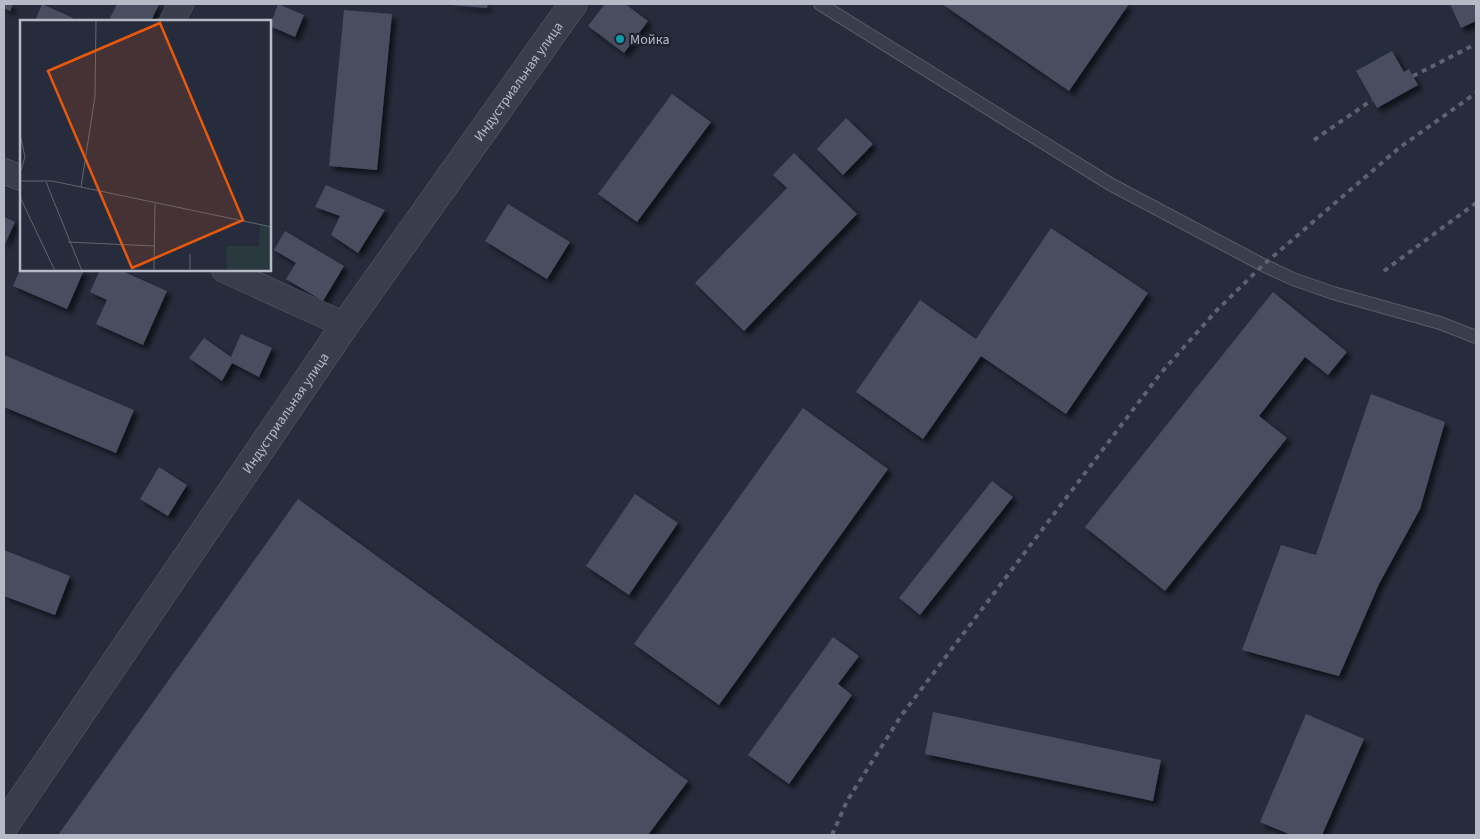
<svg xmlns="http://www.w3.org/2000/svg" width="1480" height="839" viewBox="0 0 1480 839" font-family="'Source Sans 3',sans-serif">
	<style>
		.building { fill: #484d60; filter: url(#shadow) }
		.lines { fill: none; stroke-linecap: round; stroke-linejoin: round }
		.service-casing { stroke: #585c6a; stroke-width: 14 }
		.minor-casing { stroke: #585c6a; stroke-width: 26 }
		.tertiary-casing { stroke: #585c6a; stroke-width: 29 }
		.service { stroke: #3a3e4c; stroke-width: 12 }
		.minor { stroke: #3a3e4c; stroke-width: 25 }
		.tertiary { stroke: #3a3e4c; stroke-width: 28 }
		.rail { stroke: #5d6273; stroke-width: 4; stroke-dasharray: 5 5; stroke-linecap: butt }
		.culture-dot { fill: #0f9aa8; stroke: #1f2331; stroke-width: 2 }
		.labels { text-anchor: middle; stroke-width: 4.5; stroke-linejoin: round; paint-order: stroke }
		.poi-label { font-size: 14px; fill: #b6bac7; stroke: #1f2331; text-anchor: start }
		.street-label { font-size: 14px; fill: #b6bac7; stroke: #1f2331 }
		.inset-road { fill: none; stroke: #606574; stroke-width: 1 }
		.view { fill: #e8590c; fill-opacity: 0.15; stroke: #e8590c; stroke-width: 2.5 }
		.inset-edge { fill: none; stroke: #b6bac7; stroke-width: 2.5 }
	</style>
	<defs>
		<filter id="shadow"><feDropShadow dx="4.5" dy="4.5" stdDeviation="2.5" flood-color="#0009"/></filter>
	</defs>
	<rect width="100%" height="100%" fill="#272c3c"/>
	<path class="building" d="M4 4H13L10 11 4 8Z
		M42 4 73 18 72 21H35Z
		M117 4H159L151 21H116L110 18Z
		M278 4 304 15 295 37 270 26Z
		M450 4H488L487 8 450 5Z
		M605 4H625L648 21 624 53 588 26Z
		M942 4H1129L1069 91Z
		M1450 4H1476V21L1461 28Z
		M344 10 392 14 377 170 329 166Z
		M1392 51 1404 72 1409 69 1418 85 1377 108 1356 71Z
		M672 94 711 122 637 222 598 194Z
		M846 118 873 144 843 175 817 149Z
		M794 153 857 214 744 331 695 283 787 188 773 175Z
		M326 185 385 210 358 253 331 235 340 216 315 207Z
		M508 204 570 242 547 279 485 241Z
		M4 217 15 222 4 246Z
		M1051 228 1148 293 1066 414 981 356 923 439 856 392 920 300 976 339Z
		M285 231 344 266 323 301 286 279 296 263 274 250Z
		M20 270H84L67 309 13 286Z
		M100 270H122V271L167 291 143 345 96 324 107 300 90 292Z
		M1273 292 1347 352 1328 375 1305 357 1259 416 1287 438 1165 591 1085 527Z
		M241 334 272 348 259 377 232 363 222 381 189 358 204 338 231 357Z
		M4 355 134 410 116 453 4 407Z
		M1371 394 1445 422 1420 509 1379 584 1339 676 1242 650 1281 545 1316 555Z
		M803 408 888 469 719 705 634 644Z
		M159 467 187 485 168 516 140 499Z
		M992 481 1013 497 920 615 899 598Z
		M635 494 678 523 629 595 586 566Z
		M298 499 688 781 648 835H58Z
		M4 550 70 576 55 615 4 596Z
		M833 637 859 656 838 684 852 695 789 784 748 755Z
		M933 712 1161 760 1153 801 925 754Z
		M1306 714 1364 739 1322 835H1291L1260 822Z"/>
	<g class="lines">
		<g class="service-casing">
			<path id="service" d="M820 4 1110 184 1263 265 1293 279 1333 293 1440 323 1476 337"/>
		</g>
		<g class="minor-casing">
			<path id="minor" d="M172 21 181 4
				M4 171 21 178
				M224 270 345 325"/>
		</g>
		<g class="tertiary-casing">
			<g id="tertiary">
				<path id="s1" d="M4 826 345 325 573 4"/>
			</g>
		</g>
		<use href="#service" class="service"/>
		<use href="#minor" class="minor"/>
		<use href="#tertiary" class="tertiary"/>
		<path class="rail" d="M1413 76 1476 44
			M1314 140 1372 100
			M1384 271 1476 203
			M832 835 847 801 901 716 1160 374 1217 310 1263 265 1399 148 1476 93"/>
	</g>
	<circle class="culture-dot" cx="620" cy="39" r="5"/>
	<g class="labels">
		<g class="poi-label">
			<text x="630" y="44">Мойка</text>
		</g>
		<g class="street-label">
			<text dy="5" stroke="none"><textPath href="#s1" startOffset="905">Индустриальная улица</textPath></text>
			<text dy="5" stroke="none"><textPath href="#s1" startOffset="500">Индустриальная улица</textPath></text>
		</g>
	</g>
	<g transform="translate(20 20)">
		<rect width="251" height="251" fill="#272c3c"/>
		<path d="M240 204 251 207V251H207L206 226H239Z" fill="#29393e"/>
		<path class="inset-road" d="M0 114 5 137 0 153M0 161H32L252 207M26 162 62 251M61 167 75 76 76 0M0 177 35 251M48 222 134 226M134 251 135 184M170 251V234"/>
		<path class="view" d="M140 3 223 200 112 248 28 51Z"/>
		<rect width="251" height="251" class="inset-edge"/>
	</g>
	<rect width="1480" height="839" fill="none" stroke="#b6bac7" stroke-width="10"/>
</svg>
